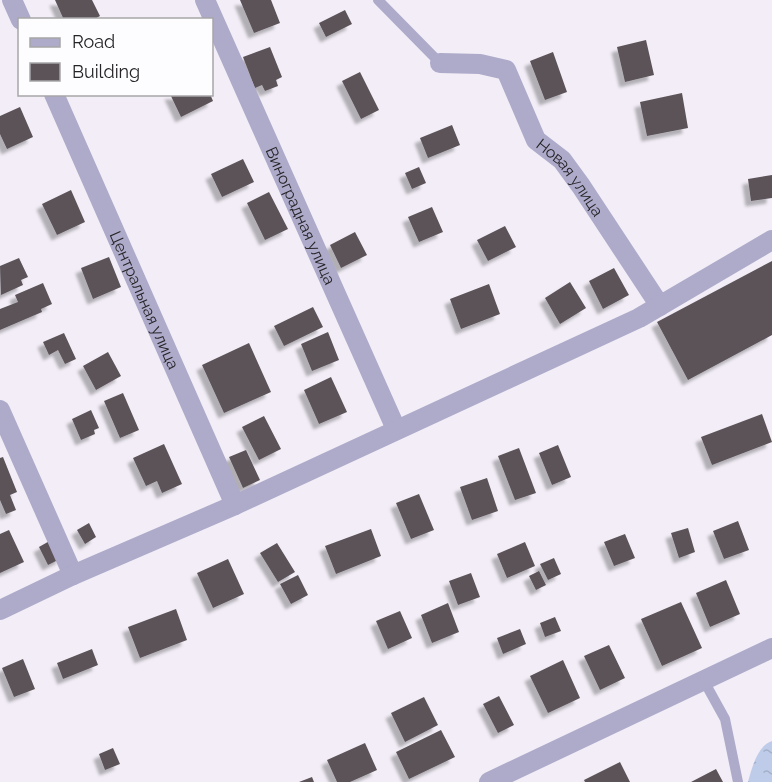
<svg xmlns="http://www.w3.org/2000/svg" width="772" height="782" viewBox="0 0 772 782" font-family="Raleway,sans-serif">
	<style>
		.water { fill: url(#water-ripples) }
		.building { fill: #5b5358; filter: url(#shadow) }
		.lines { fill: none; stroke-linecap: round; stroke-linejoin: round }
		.lane { stroke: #adaaca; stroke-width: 10 }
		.street { stroke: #adaaca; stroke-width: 20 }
		.labels { text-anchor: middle; stroke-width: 6; stroke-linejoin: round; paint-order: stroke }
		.street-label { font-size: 16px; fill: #262427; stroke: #fdfcfe }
	</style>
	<defs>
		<pattern id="water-ripples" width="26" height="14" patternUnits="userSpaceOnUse" patternTransform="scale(1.5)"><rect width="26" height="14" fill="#becce9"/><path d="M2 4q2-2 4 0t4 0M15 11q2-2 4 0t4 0" fill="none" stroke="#a3afc8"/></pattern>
		<filter id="shadow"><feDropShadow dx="-5.5" dy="5.5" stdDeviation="1.5" flood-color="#0004"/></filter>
	</defs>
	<rect width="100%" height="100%" fill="#f2edf6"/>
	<path class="water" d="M772 741V782H748C752 768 757 746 772 741Z"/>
	<path class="building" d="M55 0H92L100 16 93 20H64Z
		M240 0H271L280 23 254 33Z
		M345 10 352 24 326 37 319 23Z
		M646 40 654 75 625 82 617 47Z
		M270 47 282 77 276 80 278 86 265 91 262 85 255 88 243 57Z
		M553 52 567 92 545 100 530 61Z
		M360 72 379 110 361 119 342 81Z
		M682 93 688 128 647 136 640 102Z
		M170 94H210L213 101 181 117Z
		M20 107 33 137 7 149 0 134V116Z
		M452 125 460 145 428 158 420 138Z
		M243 159 254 182 222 197 211 174Z
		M419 167 426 183 412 189 405 173Z
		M772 175V198L751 201 748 179Z
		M71 190 85 222 57 235 42 204Z
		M269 192 288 229 265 240 247 203Z
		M432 207 443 232 419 242 408 217Z
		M505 226 516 247 488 261 477 240Z
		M355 232 367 255 341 268 330 245Z
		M109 257 121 287 93 299 81 268Z
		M19 258 28 277 21 280 23 285 1 295 0 266Z
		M772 261V335L688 380 657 322Z
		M614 268 629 295 603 309 589 281Z
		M570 282 586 308 560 324 545 298Z
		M43 283 52 304 41 309 42 312 0 330V309L18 302 15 295Z
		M489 284 500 314 461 329 450 299Z
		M313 307 323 327 284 346 274 326Z
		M328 332 339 360 312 371 301 344Z
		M64 333 76 359 65 364 58 350 49 355 43 342Z
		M249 343 271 392 224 413 202 365Z
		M108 352 121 376 96 390 83 366Z
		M331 377 347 412 319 424 304 390Z
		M123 393 139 430 120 438 104 401Z
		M91 410 99 428 94 430 95 434 81 440 72 419Z
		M762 414 772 442 712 465 701 437Z
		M264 416 281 449 259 460 242 427Z
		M164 444 182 484 162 493 157 481 146 486 133 458Z
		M558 445 571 477 552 485 539 453Z
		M519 448 536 493 515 500 498 456Z
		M246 450 260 480 243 488 229 457Z
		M3 457 17 492 10 495 16 510 6 514 0 500V458Z
		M487 478 498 511 472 520 460 487Z
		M419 494 434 530 411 539 396 503Z
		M738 521 749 550 724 559 713 531Z
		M89 523 96 537 85 544 77 530Z
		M688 528 695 552 679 558 671 533Z
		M371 529 381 556 336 574 325 546Z
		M9 530 24 562 0 573V534Z
		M625 534 635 558 614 566 604 542Z
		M53 539 62 558 48 565 39 547Z
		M525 542 535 566 507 578 497 554Z
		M277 543 295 572 278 582 260 553Z
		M554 558 561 574 548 580 540 564Z
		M228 559 244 594 213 608 197 573Z
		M539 571 546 585 536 590 529 576Z
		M471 573 480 597 458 605 449 581Z
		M298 575 308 595 291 604 280 584Z
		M726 580 740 614 710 627 696 593Z
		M681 602 702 648 662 666 641 619Z
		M448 603 459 632 432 643 421 615Z
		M176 609 187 640 140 658 128 627Z
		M400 611 412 638 388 649 376 621Z
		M555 617 561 631 545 637 540 623Z
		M520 629 526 644 503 654 497 638Z
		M609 645 625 678 600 690 584 656Z
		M92 649 98 665 63 679 57 663Z
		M23 659 35 689 14 697 2 668Z
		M563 660 580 698 548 713 530 676Z
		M499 696 514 725 498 733 483 704Z
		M424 697 438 725 405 742 391 713Z
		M441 730 455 757 409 779 396 752Z
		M365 743 377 770 350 782H337L327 760Z
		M113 748 120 764 105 770 99 754Z
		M620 762 630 782H585L584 780Z
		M716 769 723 782H691Z
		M312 777 314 782H299Z"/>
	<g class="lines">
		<path class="lane" d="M378 0 440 63
			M704 681 725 719 738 782"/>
		<g class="street">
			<path d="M12 0 21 20"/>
			<path id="s1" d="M205 0 396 429"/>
			<path id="s2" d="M440 63 480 64 506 70 536 140 562 160 581 186 660 306"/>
			<path id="s3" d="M54 94 235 505"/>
			<path d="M0 410 73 575"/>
			<path d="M0 610 73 575 235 505 639 318 772 240"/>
			<path d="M489 782 772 648"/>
		</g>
	</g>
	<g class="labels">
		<g class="street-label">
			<text dy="6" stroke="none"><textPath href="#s2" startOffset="194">Новая улица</textPath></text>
			<text dy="6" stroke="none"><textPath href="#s1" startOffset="236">Виноградная улица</textPath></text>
			<text dy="6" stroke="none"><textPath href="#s3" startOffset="225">Центральная улица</textPath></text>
		</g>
	</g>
	<rect x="18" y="18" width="195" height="78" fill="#fdfcfe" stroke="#a7a6a8" stroke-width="1.5"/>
	<rect x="30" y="38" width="30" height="9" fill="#adaaca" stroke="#a7a6a8" stroke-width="1.5"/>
	<text x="72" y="48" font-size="18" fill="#262427">Road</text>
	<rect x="30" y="63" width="30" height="18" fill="#5b5358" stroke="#a7a6a8" stroke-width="1.5"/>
	<text x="72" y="78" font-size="18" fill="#262427">Building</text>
</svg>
